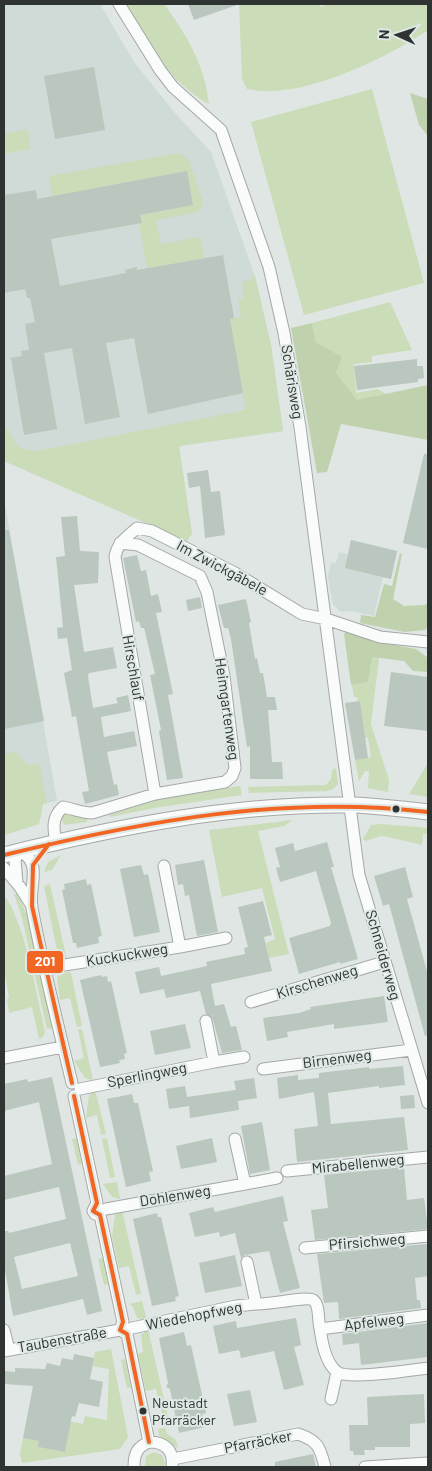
<svg xmlns="http://www.w3.org/2000/svg" width="432" height="1471" viewBox="0 0 432 1471" font-family="Barlow,sans-serif">
	<style>
		.built { fill: #cedbd7 }
		.green { fill: #cadcb8 }
		.forest { fill: #bfd1ad }
		.building { fill: #b9c7be; fill-rule: evenodd }
		.lines { fill: none; stroke-linecap: round; stroke-linejoin: round }
		.street-casing { stroke: #a4a8a7; stroke-width: 13 }
		.secondary-casing { stroke: #a4a8a7; stroke-width: 17 }
		.street { stroke: #fafbfb; stroke-width: 11 }
		.secondary { stroke: #fafbfb; stroke-width: 15 }
		.bus-1-casing { stroke: #dee8e5; stroke-width: 8 }
		.bus-1 { stroke: #f26522; stroke-width: 4 }
		.bus-dot { fill: #2f3332; stroke: #dee8e5; stroke-width: 2 }
		.labels { text-anchor: middle; stroke-width: 4; stroke-linejoin: round; paint-order: stroke }
		.bus-label { font-size: 14px; fill: #2f3332; stroke: #dee8e5; text-anchor: start }
		.street-label { font-size: 15px; fill: #2f3332; stroke: #dee8e5 }
		.line-badge { stroke: #dee8e5; stroke-width: 2 }
		.badge-label { font-size: 14px; text-anchor: middle; font-weight: bold; fill: #fff }
	</style>
	<rect width="100%" height="100%" fill="#e0e6e4"/>
	<path class="built" d="M4 4H100L134 62 175 113 211 152 255 276 271 345 283 431 179 446 192 534 187 541 4 461Z
		M4 499 57 801 43 804 39 824 4 835Z
		M351 540 397 551 391 579 383 577 374 616 350 611 341 612 333 605 328 577 331 562 336 563 339 552 348 554Z"/>
	<path class="green" d="M125 4H164C186 34 205 65 209 104 168 82 149 42 125 4Z
		M239 4H320V7L328 4H428V30C385 59 300 101 247 89L242 79Z
		M372 89 424 283 304 315 251 122Z
		M28 129 30 149 4 154V134Z
		M179 153 188 159 203 202 198 212 156 220 161 244 200 237 204 258 147 268 139 223H142L140 215 176 209 187 172 52 196 49 176Z
		M255 276 271 345 283 431 179 446 192 534 187 541 4 461V422C14 440 12 449 37 451L246 410 228 319 241 317 238 299 244 298 242 283Z
		M390 302 412 350 372 356V362L354 364 356 393 378 389 386 394 357 401 336 373 342 357 316 342 312 323Z
		M372 657 379 658 371 724 389 780 388 792 368 788 369 771H365L359 781 355 760 371 757 368 738H365L360 701H358L357 697H354L352 685 368 682Z
		M15 752 28 765 39 763 47 803 43 804 39 824 4 835V754Z
		M428 763V797L409 794Z
		M336 768 338 784 333 789 327 791 249 793 248 787 326 785 331 779 332 770Z
		M240 786 242 795 154 808 110 817 109 815 166 797Z
		M67 812 87 819V822L65 825 61 819 62 814Z
		M293 820 284 826 258 831 289 954 269 958 266 943 275 939 262 888 222 897 209 830Z
		M381 824 428 828V834H423L422 845 388 837 381 836 366 841 363 839 371 825Z
		M61 855 52 870 44 872 48 862Z
		M50 884 67 960 58 956 44 886Z
		M14 894H18L28 918 53 1028 47 1029 22 918Z
		M4 895C25 922 37 997 45 1032L43 1037 39 1039 32 1007 9 1013 7 999 9 998 4 969Z
		M68 972 71 973 82 1026 77 1027 70 998 60 1000 57 977Z
		M78 1029H82L93 1080 85 1078 74 1061 84 1058Z
		M95 1090 106 1134 101 1135 97 1115 86 1118 89 1095Z
		M77 1138 82 1164 78 1165 72 1139Z
		M107 1138 115 1177 110 1178 102 1139Z
		M117 1182 120 1199 112 1197 103 1184Z
		M122 1210 141 1294 136 1295 129 1266 119 1268 112 1236 115 1215Z
		M103 1258 108 1284 104 1285 98 1259Z
		M142 1301 147 1320 137 1318 133 1307 129 1304Z
		M148 1329 168 1417 163 1418 156 1389 146 1391 138 1354 143 1352 141 1335Z
		M111 1349 128 1437 120 1449 22 1463 20 1454 23 1438 39 1441V1447L65 1452 69 1431 68 1421 83 1424 85 1416 107 1420 109 1369 92 1366 95 1352Z
		M125 1359 131 1387 127 1388 121 1360Z
		M165 1428 167 1434 176 1440 178 1448 159 1436 158 1429Z
		M154 1452 162 1455 165 1463 164 1467H145L146 1456Z"/>
	<path class="forest" d="M410 93 428 99V136L419 125Z
		M312 323 316 342 342 357 336 373 357 400 428 385V440L341 424 327 472 317 473 291 328Z
		M400 553 402 554 393 599 404 606 425 605 428 602V626L425 630 405 632 360 623 361 615 375 617 384 584 392 586Z
		M348 630 378 642 416 649 428 658V672L413 671 404 661 372 657 368 682 351 685 344 634Z"/>
	<path class="building" d="M188 4H236L237 5 194 20Z
		M94 67 105 130 55 139 44 76Z
		M187 171 193 205 140 215 142 223 51 239 60 286 126 273 125 270 137 267V270L223 255 234 318 230 319 243 393 148 414 134 338 106 343 120 417 85 424 72 348 44 353 57 429 24 435 11 358 22 356 21 351 29 350 25 324 35 322 30 298H27L25 289 4 293V195L36 190 37 199Z
		M417 359V366H423L424 378 418 379V382L357 390 354 366Z
		M424 454H428V549L403 543Z
		M208 470 211 492 220 491 225 535 205 538 200 486 189 488 187 473Z
		M77 516 80 551 99 552 98 583 74 585 84 652 113 647 117 668 89 673 88 676 93 708 118 703 116 698 128 695 131 711 101 717 104 737 134 731 137 746 107 752 114 785 117 784 119 795 85 804 82 792 89 791 76 716 72 717 64 673 72 670 67 638 58 639 57 628 63 627 56 557 65 556 61 517Z
		M4 530H9L44 721 4 729Z
		M351 540 397 551 391 579 345 568Z
		M137 555 141 571 146 570 151 596 158 594 162 612 156 613 173 694 168 695 183 778 167 780 159 731 161 730 150 675 155 674 144 628H141L139 621 136 622 123 558Z
		M200 597 202 608 188 611 186 600Z
		M246 599 251 622 249 623 255 659 257 658 260 673H263L267 697H275L277 710H268L272 762H282L283 779H250V746L247 747 231 639 228 628H224L218 605Z
		M391 672 428 677V731L384 726Z
		M360 701 368 758 355 760 345 703Z
		M327 842 334 867H331L358 959 340 964V962L299 974 289 938 330 926 331 923 316 871 280 882 276 868 280 867 275 848 293 843 295 851Z
		M204 860 218 932 197 936 189 895 185 896 183 884 178 885 175 865Z
		M141 865 144 875 148 874 160 932 134 937 120 869Z
		M405 867 413 897 407 899 428 975V1035L425 1036 389 904 383 906 374 876Z
		M86 879 87 885 91 884 102 936 98 937 99 943 77 948 76 943H73L62 890 65 889 64 884Z
		M263 901 272 935 264 937 272 971 211 984 215 1006 224 1004 231 1027 236 1026 242 1050 222 1053 213 1020 211 1016 206 1014 200 991 166 998 164 989 140 994 135 972 159 967 161 976 207 966 206 962 245 954 244 948 248 947 238 907Z
		M101 975 102 977 107 976 108 982 111 981 127 1053 124 1054 125 1059 119 1060 120 1063 100 1067 80 980Z
		M384 996 388 1022 334 1029V1024L287 1032 288 1037 267 1041 263 1018 299 1013 311 1009 310 1007Z
		M185 1024 191 1048 155 1055 150 1031Z
		M403 1066 405 1085 379 1088V1086L328 1093 331 1124 404 1117 408 1150 297 1162 294 1129 318 1126 314 1092 279 1099 277 1078 298 1075V1080L319 1078V1073L369 1067V1069Z
		M52 1077 102 1311 87 1315 83 1299 13 1316 4 1264V1231H8L9 1233 66 1219 59 1187 4 1200V1176L52 1164 39 1102 4 1111V1084L27 1079 28 1082ZM70 1243 78 1276 22 1289 14 1257Z
		M254 1078 257 1098 238 1101 239 1110 190 1118 189 1106 169 1109 166 1089 185 1086 187 1097 236 1090 234 1081Z
		M132 1094 134 1103H138L153 1171 149 1172 151 1181 126 1187 107 1099Z
		M414 1095 415 1108 401 1109 400 1096Z
		M262 1122 270 1170 250 1174 241 1126Z
		M212 1138 217 1162 181 1169 176 1146Z
		M404 1167 407 1200 424 1198 428 1229 315 1240 311 1210 328 1208 324 1175Z
		M283 1196 288 1221 283 1222 300 1288 280 1293 269 1251 245 1255 241 1258 235 1233 220 1237 219 1232 195 1237 189 1213 213 1207 215 1212Z
		M157 1213 158 1217H161L179 1296 175 1297 176 1301 152 1306 133 1219Z
		M427 1244 428 1276 415 1278 417 1300H420L421 1308 339 1319 338 1302 324 1303 317 1254Z
		M235 1255 242 1286 205 1293 199 1263Z
		M296 1318 301 1345 294 1347 304 1385 284 1390 274 1351 241 1358 239 1350 219 1354 213 1326 236 1321 237 1328Z
		M428 1323V1357L361 1365 359 1343 343 1345 342 1334Z
		M184 1332 187 1346 191 1345 206 1413 202 1414 205 1427 179 1433 170 1389 166 1387 168 1383 159 1338Z
		M74 1354 94 1358 90 1379 103 1382 99 1407 79 1403 75 1417 72 1416 65 1452 38 1447 39 1441 23 1438 33 1386 4 1384V1371L15 1372V1368L45 1369 47 1363 60 1366 62 1358 73 1360Z
		M250 1390 257 1422 234 1426 227 1394Z
		M424 1394 425 1423 410 1424V1447H375V1450H364L365 1455H354L353 1451H350L349 1425H368L367 1397Z
		M313 1454 316 1467H275V1462Z"/>
	<g class="lines">
		<g class="street-casing">
			<path id="street" d="M119 4 160 70 173 87 221 130 269 267 284 333 300 427 359 875 428 1103
				M155 794 115 557C117 543 127 537 137 528L152 531 235 573 302 614 326 619 380 637 428 642
				M56 842C53 828 52 817 63 807 73 809 82 813 92 813L155 794 225 782 232 776 235 768 224 676 207 592 200 576 138 545 120 543
				M4 868 20 887 32 906
				M17 883 15 860 19 851C44 862 28 886 32 908 43 967 58 1025 72 1083
				M180 947 226 938
				M45 968 180 947 164 866
				M251 1002 384 962
				M4 1058 63 1047
				M214 1062 244 1057
				M263 1069 411 1050
				M80 1089 214 1062 206 1021
				M74 1096 97 1203 93 1211 95 1214 100 1215
				M287 1171 428 1157
				M245 1184 277 1178
				M106 1209 245 1184 235 1139
				M100 1215 123 1322 120 1330 127 1334
				M305 1248 428 1236
				M256 1304C268 1305 307 1296 313 1300 319 1304 318 1315 319 1322 321 1336 324 1362 337 1372 348 1380 412 1370 428 1368
				M132 1328 236 1306 256 1304 247 1262
				M320 1329 428 1315
				M4 1330 9 1350
				M127 1334 149 1442
				M4 1351 120 1330
				M331 1399 337 1372
				M173 1459 298 1434C319 1441 320 1448 325 1467
				M134 1467C134 1454 137 1447 149 1442 166 1442 174 1451 172 1467
				M365 1467 428 1463"/>
		</g>
		<g class="secondary-casing">
			<path id="secondary" d="M4 855C115 827 237 803 353 805 378 806 403 809 428 812"/>
		</g>
		<use href="#street" class="street"/>
		<use href="#secondary" class="secondary"/>
		<g class="bus-1-casing">
			<path id="bus-1" d="M49 844 33 865 32 906 72 1083
				M4 855C145 821 283 795 428 812
				M74 1096 97 1203 93 1211 100 1215
				M100 1215 123 1322 120 1330 127 1334
				M127 1334 149 1442"/>
		</g>
		<use href="#bus-1" class="bus-1"/>
	</g>
	<g class="bus-dot">
		<circle cx="396" cy="809" r="4.5"/>
		<circle cx="143" cy="1411" r="4.5"/>
	</g>
	<g class="labels">
		<g class="bus-label">
			<text x="152" y="1408">Neustadt<tspan x="152" dy="17">Pfarräcker</tspan></text>
		</g>
		<g class="street-label">
			<text transform="translate(292 382) rotate(81)" y="5">Schärisweg</text>
			<text transform="translate(222 568) rotate(28)" y="5">Im Zwickgäbele</text>
			<text transform="translate(133 668) rotate(80)" y="5">Hirschlauf</text>
			<text transform="translate(227 709) rotate(82)" y="5">Heimgartenweg</text>
			<text transform="translate(127 955) rotate(-9)" y="5">Kuckuckweg</text>
			<text transform="translate(383 955) rotate(74)" y="5">Schneiderweg</text>
			<text transform="translate(317 982) rotate(-17)" y="5">Kirschenweg</text>
			<text transform="translate(337 1059) rotate(-7)" y="5">Birnenweg</text>
			<text transform="translate(147 1075) rotate(-11)" y="5">Sperlingweg</text>
			<text transform="translate(358 1164) rotate(-6)" y="5">Mirabellenweg</text>
			<text transform="translate(175 1196) rotate(-9)" y="5">Dohlenweg</text>
			<text transform="translate(367 1242) rotate(-5)" y="5">Pfirsichweg</text>
			<text transform="translate(194 1316) rotate(-11)" y="5">Wiedehopfweg</text>
			<text transform="translate(374 1322) rotate(-7)" y="5">Apfelweg</text>
			<text transform="translate(62 1340) rotate(-10)" y="5">Taubenstraße</text>
			<text transform="translate(258 1442) rotate(-11)" y="5">Pfarräcker</text>
		</g>
	</g>
	<rect class="line-badge" x="26" y="950" width="38" height="24" rx="5" fill="#f26522"/>
	<g class="badge-label">
		<text x="45" y="966">201</text>
	</g>
	<rect width="432" height="1471" fill="none" stroke="#2f3332" stroke-width="10"/>
	<g transform="translate(397 35) rotate(273)" stroke="#dee8e5" stroke-width="4" paint-order="stroke">
	<path d="M0-4L9 19L0 12L-9 19Z" fill="#2f3332"/>
	<text y="-8" font-size="14" font-weight="bold" text-anchor="middle" fill="#2f3332">N</text>
	</g>
</svg>
